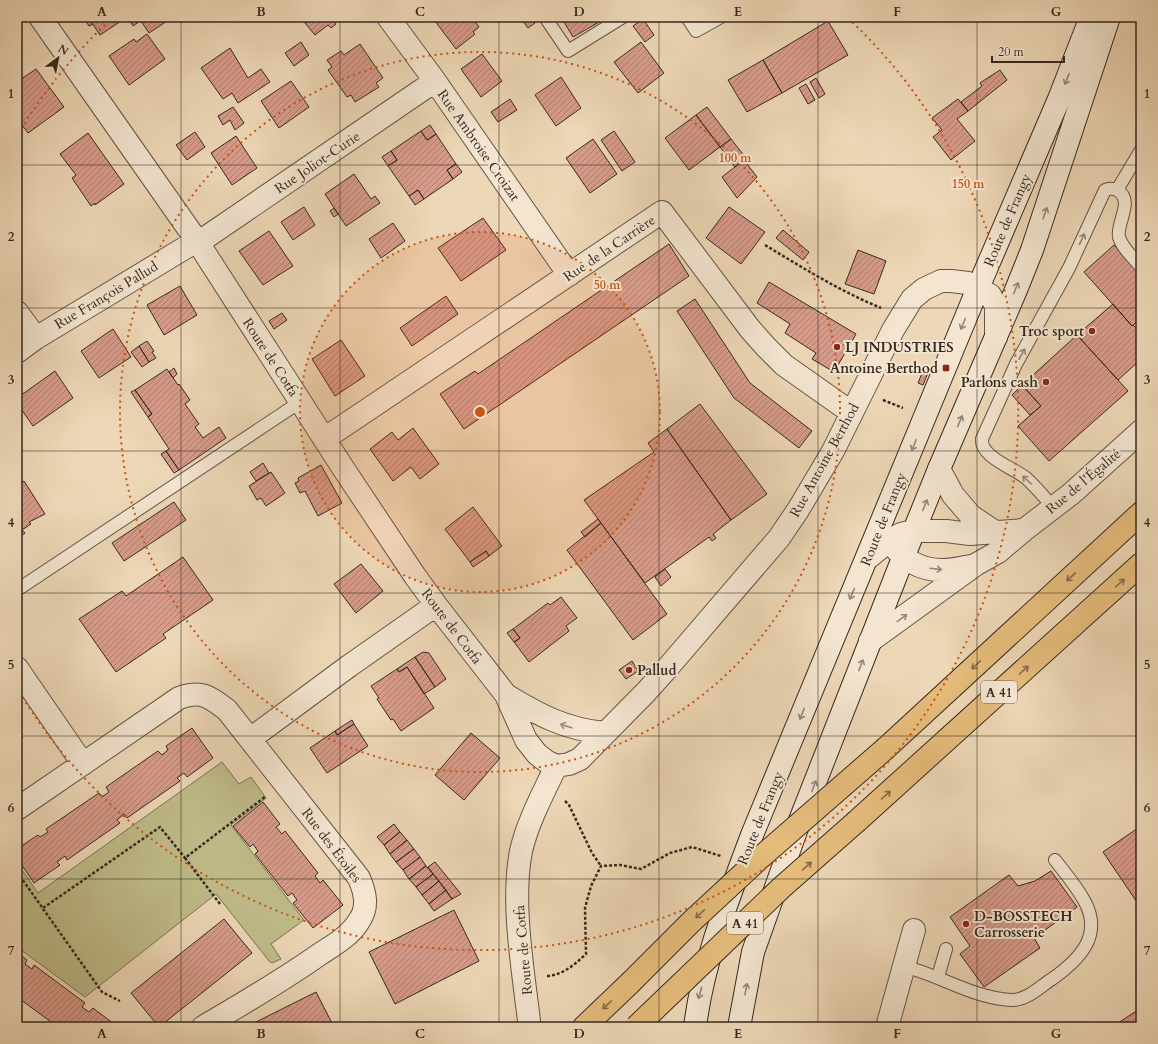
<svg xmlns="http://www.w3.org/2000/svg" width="1158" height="1044" viewBox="0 0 1158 1044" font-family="Cardo,serif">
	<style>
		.green { fill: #bfbc89; stroke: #7a7255 }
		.building { fill: url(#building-hatch); stroke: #352921 }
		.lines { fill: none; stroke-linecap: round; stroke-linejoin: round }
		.service-casing { stroke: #635446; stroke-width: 14 }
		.minor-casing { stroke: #635446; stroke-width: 24 }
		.secondary-casing { stroke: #352921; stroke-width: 24 }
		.motorway-casing { stroke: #352921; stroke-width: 24 }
		.path { stroke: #352921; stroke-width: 2.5; stroke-dasharray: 3 2; stroke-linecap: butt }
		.service { stroke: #f3e5d0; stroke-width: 12 }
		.minor { stroke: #f3e5d0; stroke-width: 22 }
		.secondary { stroke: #f3e5d0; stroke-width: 22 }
		.motorway { stroke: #e6bc7b; stroke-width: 22 }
		.motorway-bridge-casing { stroke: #352921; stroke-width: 24; stroke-linecap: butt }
		.motorway-bridge { stroke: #e6bc7b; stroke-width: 22 }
		.oneway { stroke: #948778 }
		.oneway2 { stroke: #856b4a }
		.grid { fill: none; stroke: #352921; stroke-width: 1; stroke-opacity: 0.55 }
		.ring { fill: none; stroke: #cd520f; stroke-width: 2; stroke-dasharray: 2 4 }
		.poi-dot { fill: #8f2418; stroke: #f3e5d0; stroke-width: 1.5 }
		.labels { text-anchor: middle; stroke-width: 4; stroke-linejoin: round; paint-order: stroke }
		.shield { fill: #f3e5d0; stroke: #6e6156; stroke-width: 1 }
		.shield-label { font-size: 13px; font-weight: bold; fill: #352921 }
		.street-label { font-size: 14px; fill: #352921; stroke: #f3e5d0 }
		.poi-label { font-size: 14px; font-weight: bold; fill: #352921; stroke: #f3e5d0; text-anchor: end }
		.centre { fill: #cd520f; stroke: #f3e5d0; stroke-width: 2 }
		.ring-label { font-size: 12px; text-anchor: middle; font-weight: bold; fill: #cd520f; stroke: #f3e5d0; stroke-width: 4; stroke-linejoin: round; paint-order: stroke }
		.neatline { fill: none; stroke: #352921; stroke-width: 1.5 }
		.grid-label { font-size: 13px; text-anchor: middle; font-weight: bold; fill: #352921 }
	</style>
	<defs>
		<pattern id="building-hatch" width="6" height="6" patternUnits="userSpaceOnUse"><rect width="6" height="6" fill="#d79c8c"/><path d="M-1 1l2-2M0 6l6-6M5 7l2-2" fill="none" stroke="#af7f72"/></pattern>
	</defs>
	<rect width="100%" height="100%" fill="#edd7b6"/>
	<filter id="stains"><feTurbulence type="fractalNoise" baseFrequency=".005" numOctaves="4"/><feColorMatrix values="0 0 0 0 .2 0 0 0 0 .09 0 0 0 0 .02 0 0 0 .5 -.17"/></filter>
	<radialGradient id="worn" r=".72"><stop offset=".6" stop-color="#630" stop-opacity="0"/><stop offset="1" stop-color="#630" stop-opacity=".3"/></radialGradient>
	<path class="green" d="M222 762 239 784 251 777 266 798 231 825 304 920 271 944 281 959 272 963 269 961 216 894 85 997 17 947V863L38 893Z"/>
	<path class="building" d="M83 17H88L93 24 89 26Z
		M88 17H127L100 35Z
		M128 17H146L133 26Z
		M146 17H163L167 21 149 33 141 21Z
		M300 17H339L334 21 336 24 331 28 328 25 315 35Z
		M440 17H472L479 27 473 32 475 34 456 49 435 21Z
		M520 17H531L535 23 528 28Z
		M561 17H608L573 37Z
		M643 19 654 35 645 42 633 26Z
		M828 21 848 55 782 93 763 60Z
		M147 34 165 59 129 85 109 56 134 39 136 42Z
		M301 42 309 55 294 66 285 53Z
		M641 42 664 73 638 93 614 62Z
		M360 44 383 78 376 83 379 87 355 102 351 95 347 97 328 70 332 67 327 60 341 51 344 55Z
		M230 48 248 78 261 69 270 82 238 103 232 93 223 99 201 68Z
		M482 54 502 81 481 97 461 69Z
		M763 60 782 93 747 112 728 80Z
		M36 69 64 107 28 133 17 118V82Z
		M1000 70 1007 80 968 111 961 102 982 86 980 83Z
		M561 77 581 108 556 126 535 95Z
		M816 78 825 94 819 98 810 82Z
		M291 81 309 107 279 128 261 101Z
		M806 84 815 100 808 104 799 88Z
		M510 99 517 110 498 122 491 112Z
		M958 99 968 111 957 119 975 141 951 160 933 137 942 130 932 118Z
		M233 107 244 123 235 130 230 120 223 125 218 116Z
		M707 107 731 139 720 147 696 115Z
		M696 115 720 147 689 170 665 138Z
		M430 125 436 134 427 140 421 131Z
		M421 131 427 140 436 134 456 164 447 170 453 179 424 199 418 190 409 196 388 166 397 160 391 151Z
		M614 131 635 162 622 171 601 140Z
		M195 132 205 147 187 160 176 145Z
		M88 133 124 184 95 205V203L91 206 72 178 76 175 60 154Z
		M236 136 257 168 232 185 211 153Z
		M593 139 617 174 590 193 566 158Z
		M731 139 746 158 735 167 720 147Z
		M391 151 397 160 388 166 382 157Z
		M744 160 757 177 737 198 722 177Z
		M456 164 462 172 453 179 447 170Z
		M354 174 371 199 375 196 380 203 346 226 325 194Z
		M418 190 424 199 415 205 409 196Z
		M304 207 315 225 293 240 281 222Z
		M729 207 765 232 741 264 706 238Z
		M334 208 338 214 334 217 330 211Z
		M483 218 506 250 461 281 438 248Z
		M393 223 405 241 381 258 369 239Z
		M783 230 809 252 803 260 776 238Z
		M269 231 293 266 263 285 239 251Z
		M669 244 689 276 464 429 440 394 475 371 478 374Z
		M1114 245 1141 275V318L1132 326 1084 272Z
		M858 250 886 261 874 294 845 284Z
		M769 282 856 334 834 372 812 359 816 353 785 333 790 324 757 303Z
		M180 286 197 315 164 335 147 305Z
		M446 296 458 314 412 346 400 328Z
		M695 299 750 383 812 431 799 448 734 398 677 311Z
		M1113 304 1132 326 1133 325 1141 333V359L1118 380 1077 335Z
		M282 313 287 320 274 329 269 321Z
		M113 329 131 357 99 378 81 351Z
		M1077 335 1128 391 1049 461 1018 426 1041 406 1022 385Z
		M341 340 365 376 335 396 312 359Z
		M147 341 154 351 152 352 156 358 149 362 139 346Z
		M139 346 149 362 142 367 131 352Z
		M174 368 177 374 173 378 169 372Z
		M167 369 178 385 179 384 190 400 185 404 199 424 195 427 203 438 219 427 226 438 179 470 166 451 169 449 148 417 152 414 135 390Z
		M55 371 73 398 33 426 17 403V398Z
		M923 371 928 373 923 385 918 383Z
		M1022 385 1041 406 1030 415 1012 395Z
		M135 390 152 414 148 417 131 392Z
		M700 404 767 494 731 520 667 429Z
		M413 428 439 464 420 479 411 467 393 481 370 449 392 432 398 440Z
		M667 429 731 520 713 534 716 538 712 541 709 537 645 583 584 500 654 452 648 443Z
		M166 451 179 470 174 473 161 454Z
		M263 463 269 473 256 481 250 472Z
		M321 465 342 503 318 516 305 491 300 493 295 483 299 481 298 478Z
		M271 472 285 493 266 506 261 498 257 500 249 486Z
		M24 481 45 514 29 522 31 524 22 530 25 533 17 539V486Z
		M174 502 186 520 124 561 112 543Z
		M473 507 502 546 489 556 486 551 470 562 445 529Z
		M598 519 601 523 585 537 581 532Z
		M601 523 667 614 633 640 567 550Z
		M486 551 489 556 473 567 470 562Z
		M183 557 213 600 163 634 166 638 116 672 79 619 122 591 126 596Z
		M361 564 383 591 356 613 334 584Z
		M665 569 671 577 661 586 655 577Z
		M561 597 577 618 566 626 569 631 529 662 514 642 520 638 513 629 548 603 550 605Z
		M513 629 520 638 514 642 507 633Z
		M423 652 429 653 446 679 435 687 415 657Z
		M415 657 435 687 424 694 407 667 399 672 397 669Z
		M632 661 638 671 626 679 619 670Z
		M407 667 434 708 401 731 393 719 391 720 377 699 379 698 371 686 397 669 399 672Z
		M352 720 354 724 337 735 335 731Z
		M354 724 368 746 327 773 310 748 335 731 337 735Z
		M192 728 213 758 187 777 184 773 177 778 180 781 127 818 124 814 117 820 120 823 67 860 65 856 57 862 60 865 34 883 17 858V849L38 835 40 837 48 832 46 829 99 793 102 797 109 792 106 787 158 751 162 755 168 750 166 746Z
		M471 733 500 758 464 800 435 775Z
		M263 802 280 824 276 827 282 834 285 831 318 873 315 876 320 883 323 880 343 905 313 928 293 903 297 900 292 893 288 896 255 854 258 851 253 844 250 847 233 826Z
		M394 824 400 832 384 845 377 837Z
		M1141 826V908L1103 852Z
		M400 832 407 840 390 854 384 845Z
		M407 840 414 849 396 862 390 854Z
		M414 849 420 857 403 870 396 862Z
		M420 857 426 866 409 879 403 870Z
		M435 862 461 894 452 899 428 867Z
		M426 866 433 874 416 887 409 879Z
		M1051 871 1077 907 1034 938 1040 948 984 987 960 954 970 946 950 917 1009 875 1018 886 1035 881Z
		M433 874 439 881 422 895 416 887Z
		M439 881 446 890 429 904 422 895Z
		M446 890 452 899 434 911 429 904Z
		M454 910 479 961 395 1004 369 952Z
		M224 919 252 953 159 1027 131 993Z
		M17 952 27 960 25 964 32 969 34 965 85 1003 82 1007 89 1012 93 1008 114 1024 112 1027H58L17 997Z
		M316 992 334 1027H246Z
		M1141 1008V1027H1112Z"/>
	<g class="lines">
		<g class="service-casing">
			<path id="service" d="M545 17 568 51 623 17
				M687 17 696 31 721 17
				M1117 190 1141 150
				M1054 508C1045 498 1036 487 1026 478 1014 468 980 457 982 439L1016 364 1069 268 1105 190C1109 188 1112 188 1117 190 1135 200 1116 223 1119 237 1122 248 1134 258 1141 267
				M17 590 300 402
				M903 966C940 975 974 999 1013 1000 1027 1000 1041 986 1052 979 1079 960 1103 936 1085 902 1077 887 1065 873 1055 860
				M938 977 946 949"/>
		</g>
		<g class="minor-casing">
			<path id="minor" d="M40 17 197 241 343 468 415 576 436 605 506 695 526 740 537 754 546 761 556 766 569 764 580 759 646 692 664 672 779 538 798 510 833 451 893 330 912 299 924 289 941 281H951L968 283 990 295 996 306V337
				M388 17 435 81 569 275
				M17 312 36 338
				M17 352 36 338 188 246 208 236 435 81
				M324 439 662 212 750 329 766 347 784 365 852 413
				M939 469 953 495 971 516 995 532
				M891 542C901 560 923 571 944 570 953 570 963 567 972 566
				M868 558 890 540 901 534 914 531H946L970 534 1024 530
				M870 641 975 565 998 552 1024 530 1071 494 1141 431
				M17 668 83 764
				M506 695C539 715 565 729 604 733
				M250 739 349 666 436 605
				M17 809 179 698C201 690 209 696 227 710L359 878C365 892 369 907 359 921 350 936 334 945 320 954 282 981 242 1004 203 1027
				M529 1021C523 969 511 902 521 851 528 821 543 794 556 766
				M887 1027 914 930"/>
		</g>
		<g class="secondary-casing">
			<path id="secondary" d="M695 1027C703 961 729 897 752 835L978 288 1059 99 1091 17
				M739 1027 753 952 797 828 903 558 939 469 1016 290 1032 250 1109 17"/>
		</g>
		<g class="motorway-casing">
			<path id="motorway" d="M886 748 1141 513
				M857 821 1141 564
				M584 1027 630 983"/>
		</g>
		<path class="path" d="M765 245C803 268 840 291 881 308
			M883 400 903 408
			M565 801 569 805 592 853 601 866
			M17 872 102 992 120 1001
			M220 904 185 858 266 796
			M43 908 160 827 185 858
			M547 976C563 975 574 965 586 954L585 908 591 886 601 866 620 865 641 869 670 853 692 847 721 856"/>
		<use href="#service" class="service"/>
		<use href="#minor" class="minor"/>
		<use href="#secondary" class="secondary"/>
		<use href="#motorway" class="motorway"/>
		<g class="motorway-bridge-casing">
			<path id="motorway-bridge" d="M630 983 691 922 761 857 886 748
				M636 1027 781 888 857 821"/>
		</g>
		<use href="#motorway-bridge" class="motorway-bridge"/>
	</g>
	<defs><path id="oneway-shaft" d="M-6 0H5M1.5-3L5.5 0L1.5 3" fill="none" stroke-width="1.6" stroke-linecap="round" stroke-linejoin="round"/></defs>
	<g class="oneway">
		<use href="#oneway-shaft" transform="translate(1067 79) rotate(111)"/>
		<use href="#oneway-shaft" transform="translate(1045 213) rotate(-71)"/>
		<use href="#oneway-shaft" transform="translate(1082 239) rotate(-65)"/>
		<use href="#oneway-shaft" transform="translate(1016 288) rotate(-68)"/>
		<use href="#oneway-shaft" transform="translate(963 324) rotate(112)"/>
		<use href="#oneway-shaft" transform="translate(1022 354) rotate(-61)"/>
		<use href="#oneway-shaft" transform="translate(960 421) rotate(-67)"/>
		<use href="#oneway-shaft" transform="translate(914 445) rotate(113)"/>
		<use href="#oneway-shaft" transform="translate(1027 480) rotate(-138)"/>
		<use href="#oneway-shaft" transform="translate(925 505) rotate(-68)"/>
		<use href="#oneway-shaft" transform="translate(936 569) rotate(7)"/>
		<use href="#oneway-shaft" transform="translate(852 594) rotate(113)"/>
		<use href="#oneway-shaft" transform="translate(902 618) rotate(-36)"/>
		<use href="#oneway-shaft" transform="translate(861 665) rotate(-69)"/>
		<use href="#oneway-shaft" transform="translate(802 714) rotate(112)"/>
		<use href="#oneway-shaft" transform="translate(566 726) rotate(-162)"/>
		<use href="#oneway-shaft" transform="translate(814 786) rotate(-69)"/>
		<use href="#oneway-shaft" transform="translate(746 989) rotate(-80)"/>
		<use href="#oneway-shaft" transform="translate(700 993) rotate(106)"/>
	</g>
	<g class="oneway2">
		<use href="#oneway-shaft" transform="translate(1071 577) rotate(137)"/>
		<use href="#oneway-shaft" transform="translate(1120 583) rotate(-42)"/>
		<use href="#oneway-shaft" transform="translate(976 665) rotate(137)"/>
		<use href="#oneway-shaft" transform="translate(1024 670) rotate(-42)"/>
		<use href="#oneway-shaft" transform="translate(886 795) rotate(-42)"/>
		<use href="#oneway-shaft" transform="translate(807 866) rotate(-41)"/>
		<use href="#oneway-shaft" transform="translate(700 914) rotate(137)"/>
		<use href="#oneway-shaft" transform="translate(607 1005) rotate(137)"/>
	</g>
	<path class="grid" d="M181 17V1027M340 17V1027M499 17V1027M659 17V1027M818 17V1027M977 17V1027M17 165H1141M17 308H1141M17 451H1141M17 593H1141M17 736H1141M17 879H1141"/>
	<circle cx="480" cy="412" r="180" fill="#cd520f" fill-opacity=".12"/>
	<g class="ring">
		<circle cx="480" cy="412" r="180"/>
		<circle cx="480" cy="412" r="360"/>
		<path d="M18 134A539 539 0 0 1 112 18M848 18A539 539 0 1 1 18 690"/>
	</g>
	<g class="poi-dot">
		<circle cx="1092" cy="331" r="4"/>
		<circle cx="837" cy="347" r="4"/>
		<rect x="942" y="364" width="8" height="8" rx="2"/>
		<circle cx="1046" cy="382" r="4"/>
		<circle cx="629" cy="670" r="4"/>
		<circle cx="966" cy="924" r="4"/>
	</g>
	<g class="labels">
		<g class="shield">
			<rect x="981" y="681" width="36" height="22" rx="3"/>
			<rect x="727" y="912" width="36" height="22" rx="3"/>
		</g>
		<g class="shield-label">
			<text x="999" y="697">A 41</text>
			<text x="745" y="928">A 41</text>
		</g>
		<g class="street-label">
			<text transform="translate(479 145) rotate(55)" y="5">Rue Ambroise Croizat</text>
			<text transform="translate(317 162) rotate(-34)" y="5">Rue Joliot-Curie</text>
			<text transform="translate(1007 220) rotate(-67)" y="5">Route de Frangy</text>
			<text transform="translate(609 248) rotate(-34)" y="5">Rue de la Carrière</text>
			<text transform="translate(106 295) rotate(-31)" y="5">Rue François Pallud</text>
			<text transform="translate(271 357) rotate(57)" y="5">Route de Cotfa</text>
			<text transform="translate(824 460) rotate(-61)" y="5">Rue Antoine Berthod</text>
			<text transform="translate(1083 481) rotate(-40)" y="5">Rue de l'Égalité</text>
			<text transform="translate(883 519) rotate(-68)" y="5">Route de Frangy</text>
			<text transform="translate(452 626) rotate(53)" y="5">Route de Cotfa</text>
			<text transform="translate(760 818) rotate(-68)" y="5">Route de Frangy</text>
			<text transform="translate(332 845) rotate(53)" y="5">Rue des Étoiles</text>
			<text transform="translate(523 950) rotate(-95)" y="5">Route de Cotfa</text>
		</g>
		<g class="poi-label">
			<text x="1084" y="336">Troc sport</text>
			<text x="845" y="352" text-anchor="start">LJ INDUSTRIES</text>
			<text x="938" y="373">Antoine Berthod</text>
			<text x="1038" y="387">Parlons cash</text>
			<text x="637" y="675" text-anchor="start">Pallud</text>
			<text x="974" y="921" text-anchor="start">D-BOSSTECH<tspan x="974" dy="16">Carrosserie</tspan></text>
		</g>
	</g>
	<circle cx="480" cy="412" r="6" class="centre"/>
	<g class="ring-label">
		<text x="735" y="162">100 m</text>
		<text x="968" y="188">150 m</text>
		<text x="607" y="289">50 m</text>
	</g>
	<rect width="1158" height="1044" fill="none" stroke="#edd7b6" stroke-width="44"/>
	<g transform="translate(58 58) rotate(32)" stroke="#f3e5d0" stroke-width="3" paint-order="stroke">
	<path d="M0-3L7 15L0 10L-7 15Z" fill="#352921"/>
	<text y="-6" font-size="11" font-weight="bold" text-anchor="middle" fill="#352921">N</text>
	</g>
	<path d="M992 56v6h72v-6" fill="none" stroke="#352921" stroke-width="2"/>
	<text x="998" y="56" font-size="12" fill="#352921" stroke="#f3e5d0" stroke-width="3" paint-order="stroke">20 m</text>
	<rect x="22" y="22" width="1114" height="1000" class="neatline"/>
	<g class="grid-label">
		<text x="102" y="16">A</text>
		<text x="261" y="16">B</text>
		<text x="420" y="16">C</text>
		<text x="579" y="16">D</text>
		<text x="738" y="16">E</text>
		<text x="897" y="16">F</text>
		<text x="1056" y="16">G</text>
		<text x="11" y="98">1</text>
		<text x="1147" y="98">1</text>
		<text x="11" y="241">2</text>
		<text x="1147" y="241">2</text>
		<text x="11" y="384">3</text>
		<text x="1147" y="384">3</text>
		<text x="11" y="527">4</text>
		<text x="1147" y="527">4</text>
		<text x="11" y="669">5</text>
		<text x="1147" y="669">5</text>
		<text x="11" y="812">6</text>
		<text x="1147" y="812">6</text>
		<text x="11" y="955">7</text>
		<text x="1147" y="955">7</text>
		<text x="102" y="1038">A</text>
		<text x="261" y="1038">B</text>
		<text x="420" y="1038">C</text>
		<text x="579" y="1038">D</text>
		<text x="738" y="1038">E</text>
		<text x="897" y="1038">F</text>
		<text x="1056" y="1038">G</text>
	</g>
	<rect width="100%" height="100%" filter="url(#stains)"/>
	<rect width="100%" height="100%" fill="url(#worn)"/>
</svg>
